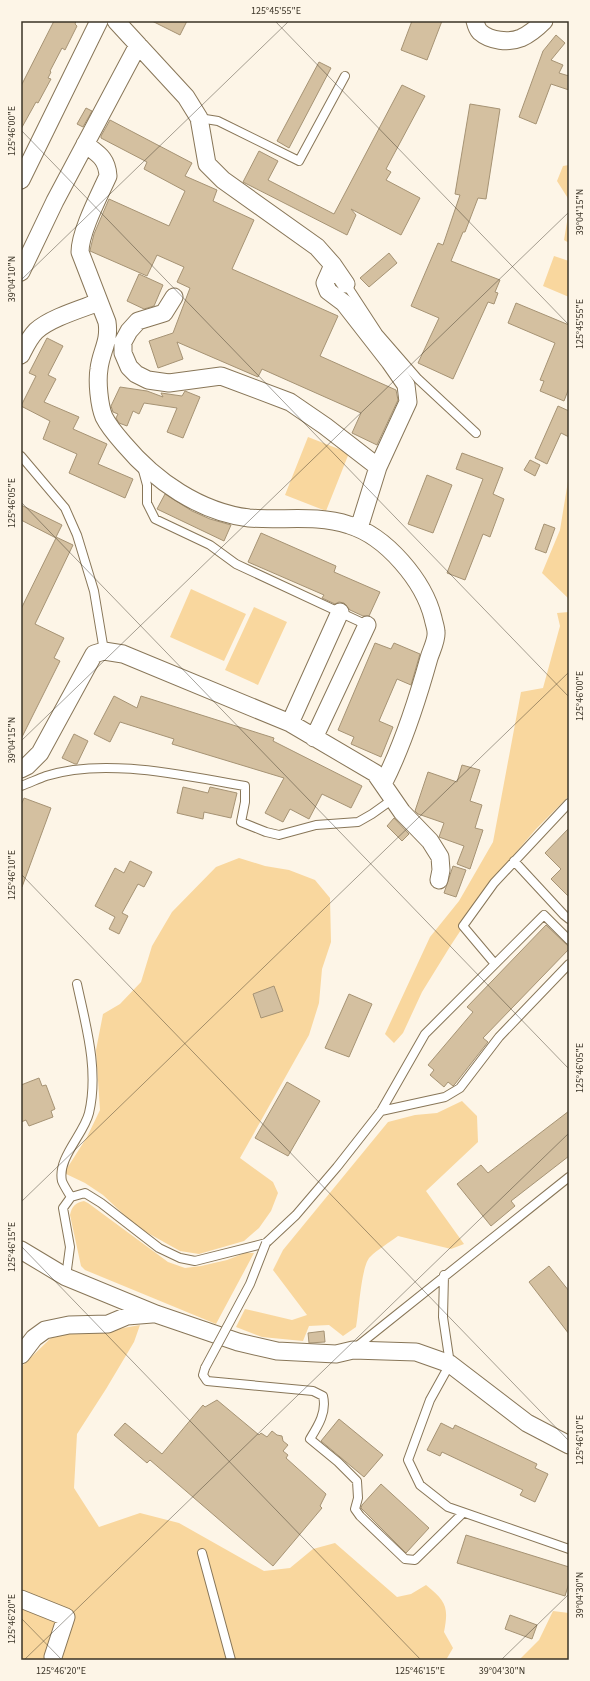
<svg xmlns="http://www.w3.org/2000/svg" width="590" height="1681" viewBox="0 0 590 1681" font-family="'Source Sans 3',sans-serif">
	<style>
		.green { fill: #f9d79e }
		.building { fill: #d4c0a0; stroke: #a69374 }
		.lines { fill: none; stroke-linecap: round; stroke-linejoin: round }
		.service-casing { stroke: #887658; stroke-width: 10 }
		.minor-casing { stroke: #887658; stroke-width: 19 }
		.service { stroke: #fff; stroke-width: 8 }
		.minor { stroke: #fff; stroke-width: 17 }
		.service-bridge-casing { stroke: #887658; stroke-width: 10; stroke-linecap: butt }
		.service-bridge { stroke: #fff; stroke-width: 8 }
		.ticks { fill: none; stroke: #3a3326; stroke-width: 1; stroke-opacity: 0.45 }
		.neatline { fill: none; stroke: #3a3326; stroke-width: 1.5 }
		.ticks-label { font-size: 10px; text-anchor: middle; fill: #3a3326 }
	</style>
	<rect width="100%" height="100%" fill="#fdf5e7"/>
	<path class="green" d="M569 165V200L557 181 563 166Z
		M569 210V243L564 240Z
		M554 256 569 261V297L543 286Z
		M308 437 349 453 326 511 285 495Z
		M569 475V599L542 573 560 530Z
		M191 589 246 614 224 661 170 637Z
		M254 607 287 622 258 685 225 670Z
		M569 612V796L536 829 500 871 451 945 422 992 403 1033 394 1043 385 1034 430 937 459 901 493 842 521 692 543 688 560 626 557 613Z
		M239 858 265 866 289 870 315 880 330 898 331 942 322 969 319 1003 309 1035 240 1158 273 1182 278 1193 271 1211 259 1228 244 1241 199 1254 180 1251 137 1227 103 1195 85 1183 64 1173 87 1137 100 1110 96 1050 103 1014 120 1004 141 982 152 946 172 912 216 867Z
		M462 1101 477 1116 478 1142 426 1191 464 1244 451 1249 398 1236C389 1243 378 1249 370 1257 361 1266 359 1312 356 1327L343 1336 329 1325 309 1326 303 1341 262 1337 236 1327 245 1309 292 1320 307 1315 273 1270 283 1250 388 1122 415 1115 437 1113Z
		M84 1201 88 1203 168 1262 185 1268 201 1266 227 1260 245 1253H254L216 1324 85 1270 81 1266 70 1215C72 1206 75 1203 84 1201Z
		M140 1325 134 1342 106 1389 77 1434 74 1488 99 1527 140 1513 179 1523 264 1571 290 1568 313 1549 335 1543 397 1597 411 1594 426 1585C446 1601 449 1607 444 1632L453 1648 446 1660H21V1367L52 1337 71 1332 96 1333Z
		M553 1611 569 1613V1660H519L539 1640Z"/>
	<path class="building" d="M54 21H76L75 24 77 26 65 50 62 48 50 71 51 72 48 78 51 79 38 103 36 102 21 129V86Z
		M152 21H187L180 35Z
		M412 21H442L427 60 401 50Z
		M556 35 565 43 551 60 563 65 559 73 569 76V90L551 84 536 124 519 117 543 51Z
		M319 62 331 68 289 148 277 141Z
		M402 85 425 96 386 169 391 172 386 180 420 198 401 235 351 209 356 215 347 235 243 182 259 151 278 161 268 180 334 214Z
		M470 104 500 109 486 199 478 198 465 232H463L451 261 500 280 495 292 498 293 494 304 488 302 453 379 418 363 439 318 411 306 438 243 443 245 460 195 455 194Z
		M86 108 92 111 83 127 77 124Z
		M110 120 192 163 185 176 217 190 213 201 254 220 232 269 338 316 320 356 396 390 398 400 377 445 352 433 361 413 262 369 258 377 177 342 183 359 158 368 149 341 173 333 190 288 177 282 184 267 157 255 147 276 90 251 91 246 94 234 109 199 169 226 185 191 144 169 147 162 101 138V136Z
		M389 253 397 263 369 287 360 278Z
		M139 274 163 285 154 306 144 309 127 301Z
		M516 303 569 325V388L564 401 540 391 544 381 540 380 555 343 508 323Z
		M47 338 63 346 48 375 56 379 44 402 79 417 73 429 107 444 98 464 133 479 125 498 69 473 77 454 43 439 50 421 21 406 36 376 29 373Z
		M120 387 147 391 163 397 161 393 182 396 185 391 200 397 183 438 167 432 177 408 144 403 139 414 133 411 127 426 119 423 116 418 118 414 113 412 111 406Z
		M558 406 569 411V437L561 433 547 464 535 458Z
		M462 453 503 468 493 494 504 499 490 537 483 534 465 580 447 573 483 479 456 469Z
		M530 460 540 465 535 476 524 470Z
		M427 475 452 485 433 533 408 524Z
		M165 494 192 511 210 519 231 525 224 541 157 509Z
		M21 505 62 525 56 537 73 545 35 624 64 638 54 658 60 661 21 739V609L56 538 21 520Z
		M544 524 555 528 546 553 535 549Z
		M261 533 336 566 334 572 380 592 369 616H363L350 610 344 603 339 602 335 604 322 598 324 595 248 562Z
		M375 643 391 649 394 643 420 654 411 685 397 679 379 721 393 727 381 757 351 744 354 737 338 730Z
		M114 696 137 708 141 696 274 738 273 741 362 786 351 808 322 794 309 819 290 809 283 822 265 813 284 778 172 744 174 739 120 722 110 742 94 734Z
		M74 734 88 741 77 764H75L62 758Z
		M462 765 480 770 470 801 482 805 475 828 483 830 470 869 457 864 464 846 439 837 444 823 418 814 415 811 428 772 457 782Z
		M183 787 208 793 210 787 237 793 231 818 204 812 203 819 177 813Z
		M24 798 51 808 22 887 21 886V805Z
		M394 818 409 834 402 841 387 826Z
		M569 828V897L551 879 561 869 545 853Z
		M130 861 152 872 144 887 138 884 122 913 128 916 119 934 109 929 115 917 95 906 115 868 124 873Z
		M453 866 466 870 456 897 444 893Z
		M546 925 569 947V949L483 1038 488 1042 455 1084 453 1086 448 1082 444 1087 430 1075 434 1070 428 1065 473 1012 467 1007Z
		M274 986 283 1011 261 1018 253 994Z
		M349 994 372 1004 349 1057 325 1048Z
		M39 1078 42 1086 46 1085 55 1109 51 1111 53 1117 29 1126 26 1120 21 1122V1085Z
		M287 1082 320 1101 288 1156 255 1138Z
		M569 1111V1156L511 1201 515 1206 491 1226 457 1184 481 1165 488 1173Z
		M549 1266 569 1291V1334L529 1282Z
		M324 1331 325 1342 309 1343 308 1333Z
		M217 1400 259 1435 261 1433 267 1437 272 1431 277 1435 282 1436 283 1441 288 1445 283 1451 288 1455 286 1458 326 1494 320 1506 322 1508 273 1566 150 1460 147 1463 114 1435 125 1423 162 1454 203 1405 205 1407Z
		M339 1419 383 1455 364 1477 321 1441Z
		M441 1423 453 1429 455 1425 537 1464 535 1468 548 1474 535 1502 520 1495 523 1490 442 1452 440 1456 427 1450Z
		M381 1484 429 1528 406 1553 361 1508 362 1505Z
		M466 1535 569 1567V1583L565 1596 457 1563Z
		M510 1615 537 1625 532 1639 505 1629Z"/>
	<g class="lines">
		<g class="service-casing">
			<path id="service" d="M199 118 218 121 299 161 345 76
				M346 284 378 333 418 379 476 433
				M21 456 65 508 77 535 94 591 104 651
				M142 467 147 485V503L155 519 210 545 236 564 367 625
				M21 786C29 783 38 779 46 776 105 757 185 776 245 786V802L241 822 266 832 279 835 316 825 358 822 372 814 393 799
				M514 861 564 915 569 919
				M495 964 463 926 494 883 569 803
				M381 1111 445 1097 460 1088 499 1037 569 964
				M71 1197C68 1192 64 1186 62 1181 57 1158 84 1134 89 1113 99 1070 86 1026 77 984
				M444 1275 443 1317 450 1364 430 1400 408 1460 420 1485 448 1507 569 1549
				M66 1277 70 1247 63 1208 71 1197 85 1193 101 1203 159 1248 180 1258 195 1261 266 1243 296 1215 337 1167 381 1111 425 1034 544 915 569 940
				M355 1348 569 1177
				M205 1368 203 1375 207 1381 313 1391 323 1396C327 1412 318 1426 310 1439L338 1462 357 1481 358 1498 355 1509 360 1516 405 1559 415 1560 463 1513
				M202 1553 231 1660"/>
		</g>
		<g class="minor-casing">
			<path id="minor" d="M116 21 186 97 199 118 207 164 223 180 317 247 333 265 346 284
				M475 21C476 25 477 29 480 32 490 41 509 43 521 38 530 34 537 28 544 21
				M85 144C98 154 107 158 108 176 99 196 80 232 80 252L107 322C110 342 101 351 99 369 97 381 99 405 104 417 109 427 117 436 124 444 155 481 200 512 249 518 282 521 316 514 349 525 386 536 424 581 433 618 434 623 436 628 436 632 437 640 431 651 429 658 417 701 403 745 383 784
				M21 180 99 21
				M333 265 325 283 328 291 344 303 390 362 406 385 408 402 378 467 359 528
				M21 272 55 201 138 45
				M174 297 164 313 138 321 129 331 123 342V353L129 367 136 374 148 380 169 383 221 376 290 402 325 426 378 467
				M21 355C25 347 29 338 36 331 50 318 81 309 99 302
				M290 723 340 612
				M314 738 367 625
				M21 769 27 766 40 753 94 654 104 651 123 654 290 723 375 773 402 812 430 841 440 857 441 870 439 880
				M21 1250 66 1277 156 1314 238 1342 277 1351 336 1354 353 1350 416 1352 450 1364 527 1423 569 1445
				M21 1355 34 1338 45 1330 69 1325 108 1324 127 1316 152 1314
				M21 1599 66 1617 53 1657"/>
		</g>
		<use href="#service" class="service"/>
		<use href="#minor" class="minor"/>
		<g class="service-bridge-casing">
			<path id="service-bridge" d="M205 1368 250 1284 266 1243"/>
		</g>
		<use href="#service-bridge" class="service-bridge"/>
	</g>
	<path class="ticks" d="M275 21 569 325M21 130 569 697M21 280 289 21M21 502 569 1069M21 741 569 212M21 874 569 1441M21 1202 569 672M21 1246 421 1660M21 1618 62 1660M24 1660 569 1133M501 1660 569 1594"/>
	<rect width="590" height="1681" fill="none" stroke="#fdf5e7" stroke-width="44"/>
	<rect x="22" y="22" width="546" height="1637" class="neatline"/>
	<g class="ticks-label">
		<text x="276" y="14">125°45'55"E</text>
		<text transform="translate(11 131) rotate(-90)" y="4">125°46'00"E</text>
		<text transform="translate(579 212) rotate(-90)" y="4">39°04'15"N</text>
		<text transform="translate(11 279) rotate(-90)" y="4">39°04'10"N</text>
		<text transform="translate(579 324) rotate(-90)" y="4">125°45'55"E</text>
		<text transform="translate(11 503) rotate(-90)" y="4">125°46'05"E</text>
		<text transform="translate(579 696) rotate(-90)" y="4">125°46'00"E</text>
		<text transform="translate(11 740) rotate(-90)" y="4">39°04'15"N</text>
		<text transform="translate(11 875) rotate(-90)" y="4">125°46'10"E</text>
		<text transform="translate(579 1068) rotate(-90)" y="4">125°46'05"E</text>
		<text transform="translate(11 1247) rotate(-90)" y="4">125°46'15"E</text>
		<text transform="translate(579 1440) rotate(-90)" y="4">125°46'10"E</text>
		<text transform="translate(579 1595) rotate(-90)" y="4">39°04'30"N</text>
		<text transform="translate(11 1619) rotate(-90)" y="4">125°46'20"E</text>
		<text x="61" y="1674">125°46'20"E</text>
		<text x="420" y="1674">125°46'15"E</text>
		<text x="502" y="1674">39°04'30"N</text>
	</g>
</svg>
